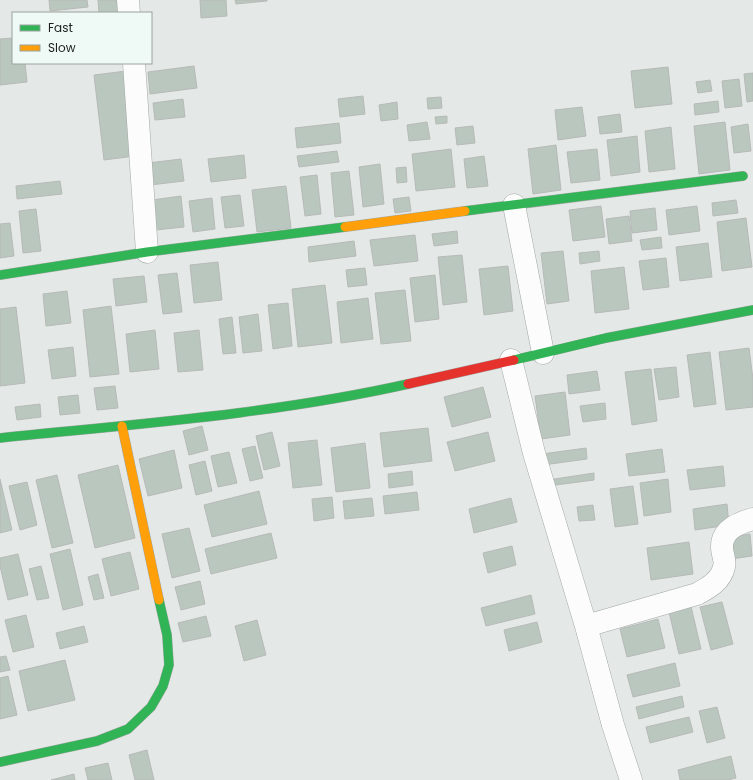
<svg xmlns="http://www.w3.org/2000/svg" width="753" height="780" viewBox="0 0 753 780" font-family="Poppins,sans-serif">
	<style>
		.building { fill: #bac7be; stroke: #b7bab8 }
		.lines { fill: none; stroke-linecap: round; stroke-linejoin: round }
		.street-casing { stroke: #a3a7a6; stroke-width: 23 }
		.fast-casing { stroke: #a3a7a6; stroke-width: 10 }
		.slow-casing { stroke: #a3a7a6; stroke-width: 10 }
		.jam-casing { stroke: #a3a7a6; stroke-width: 10 }
		.street { stroke: #fbfcfb; stroke-width: 22 }
		.fast { stroke: #30b455; stroke-width: 9 }
		.slow { stroke: #ff9f0a; stroke-width: 9 }
		.jam { stroke: #e5322d; stroke-width: 9 }
	</style>
	<rect width="100%" height="100%" fill="#e4e9e7"/>
	<path class="building" d="M49 0H87L88 7 50 11Z
		M98 0H125L126 13H99Z
		M200 0H226L227 16 201 18Z
		M235 0H267V1L236 4Z
		M13 38V63H25L27 82 0 85V39Z
		M194 66 197 88 150 94 148 72Z
		M668 67 672 104 635 108 631 71Z
		M126 71 135 156 104 160 94 75Z
		M753 73V101L747 102 744 74Z
		M739 79 742 106 725 108 722 81Z
		M710 80 712 91 698 93 696 82Z
		M363 96 365 114 340 117 338 99Z
		M441 97 442 108 428 109 427 98Z
		M183 99 185 117 155 120 153 103Z
		M718 101 719 112 695 115 694 104Z
		M397 102 398 119 381 121 379 105Z
		M582 107 586 136 558 140 555 110Z
		M620 114 622 132 600 134 598 117Z
		M447 116V123L436 124 435 117Z
		M427 122 430 139 409 141 407 125Z
		M725 122 730 170 699 174 694 126Z
		M339 123 341 143 297 148 295 128Z
		M748 124 751 151 734 153 731 127Z
		M473 126 475 143 457 145 455 128Z
		M671 127 675 169 649 172 645 131Z
		M637 136 640 172 611 176 607 140Z
		M556 145 561 190 533 194 528 149Z
		M451 149 455 187 416 191 412 154Z
		M597 149 600 180 571 183 567 152Z
		M337 151 339 162 299 167 297 156Z
		M244 155 246 178 211 182 208 159Z
		M484 156 488 186 467 188 464 159Z
		M181 159 184 181 150 185 148 163Z
		M380 164 384 204 363 207 359 167Z
		M406 167 407 182 397 183 396 168Z
		M349 171 354 215 335 217 331 173Z
		M317 175 321 214 305 216 300 177Z
		M60 181 62 194 17 199 16 186Z
		M286 186 291 228 257 232 252 190Z
		M240 195 244 226 225 228 221 197Z
		M181 196 184 227 156 230 152 200Z
		M409 197 411 211 395 213 393 199Z
		M212 198 215 229 193 232 189 201Z
		M736 200 738 213 713 216 712 203Z
		M601 206 605 237 573 241 569 210Z
		M697 206 700 231 669 235 666 210Z
		M655 208 657 230 632 233 630 211Z
		M36 209 41 251 23 253 19 211Z
		M629 216 632 241 609 244 606 219Z
		M746 218 752 267 722 271 717 222Z
		M10 223 14 256 0 258V224Z
		M457 231 458 243 434 246 432 234Z
		M415 235 418 261 374 266 370 240Z
		M661 237 662 248 642 250 640 240Z
		M354 241 356 256 309 262 308 247Z
		M708 243 712 277 680 281 676 247Z
		M563 251 569 301 547 304 541 253Z
		M599 251 600 261 580 264 579 253Z
		M462 255 467 302 443 305 438 257Z
		M666 258 669 287 643 290 639 261Z
		M218 262 222 300 194 303 190 265Z
		M508 266 513 311 484 315 479 269Z
		M624 267 629 309 595 313 591 271Z
		M365 268 367 285 348 287 346 270Z
		M177 273 182 312 163 314 158 275Z
		M435 275 439 319 415 322 410 278Z
		M144 276 147 302 116 306 113 279Z
		M325 285 332 343 298 347 292 289Z
		M405 290 411 341 381 344 375 293Z
		M67 291 71 323 46 326 43 294Z
		M368 298 373 339 341 343 337 302Z
		M288 303 292 346 273 349 268 305Z
		M111 306 119 374 90 377 83 310Z
		M16 307 25 383 0 386V309Z
		M258 314 262 351 243 353 239 317Z
		M232 317 236 353 223 354 219 319Z
		M155 330 159 369 130 372 126 334Z
		M199 330 203 370 178 372 174 333Z
		M73 347 76 376 52 379 48 350Z
		M749 348 753 379V407L726 410 719 352Z
		M710 352 716 404 694 407 687 355Z
		M676 367 679 397 659 400 654 369Z
		M651 369 657 421 632 425 625 372Z
		M597 371 600 390 569 394 567 375Z
		M115 386 118 408 97 410 94 388Z
		M483 387 491 417 452 427 444 397Z
		M565 392 570 435 541 439 535 396Z
		M78 395 80 413 60 415 58 397Z
		M605 403 606 419 583 422 580 406Z
		M40 404 41 417 17 420 15 407Z
		M202 426 208 450 189 455 183 431Z
		M428 428 432 461 384 467 380 433Z
		M272 432 280 466 264 470 256 436Z
		M488 432 495 461 455 471 447 442Z
		M317 440 322 485 293 488 288 443Z
		M365 443 370 488 336 492 331 448Z
		M255 446 263 478 250 481 242 449Z
		M586 448 587 459 543 465 542 454Z
		M662 449 665 472 629 476 626 454Z
		M174 450 182 488 148 496 139 459Z
		M229 452 237 483 218 487 211 456Z
		M205 461 212 491 196 495 189 465Z
		M118 465 135 538 95 548 78 475Z
		M723 466 725 486 690 490 687 470Z
		M412 471 413 485 389 488 388 474Z
		M594 473V480L548 486V480Z
		M57 475 73 543 52 548 36 480Z
		M0 479 12 530 0 533Z
		M668 479 671 512 644 516 640 483Z
		M27 482 37 525 20 530 9 486Z
		M633 486 638 524 615 527 610 489Z
		M259 491 267 524 212 537 204 505Z
		M417 492 419 510 385 514 383 496Z
		M332 497 334 518 314 521 312 499Z
		M372 498 374 516 345 519 343 501Z
		M511 498 517 522 474 533 469 509Z
		M727 504 729 525 695 530 693 509Z
		M593 505 595 520 579 521 577 507Z
		M189 528 200 571 172 578 162 534Z
		M271 533 277 558 211 574 205 549Z
		M750 534 752 556 731 559 728 537Z
		M689 542 693 574 651 580 647 548Z
		M512 546 516 565 488 573 483 553Z
		M70 549 83 605 63 610 50 554Z
		M130 552 139 589 111 596 102 559Z
		M18 554 28 595 8 600 0 566V558Z
		M41 566 49 598 37 600 29 569Z
		M98 574 104 598 94 600 88 577Z
		M200 581 205 604 181 610 175 587Z
		M531 595 535 614 486 626 481 608Z
		M690 602 701 649 679 654 668 608Z
		M722 602 733 644 711 650 700 607Z
		M26 615 34 647 13 652 5 620Z
		M206 616 211 636 183 642 178 623Z
		M658 619 665 648 627 657 620 629Z
		M257 620 266 655 244 661 235 626Z
		M537 622 542 642 509 651 504 630Z
		M84 626 88 642 60 649 56 633Z
		M6 656 10 670 0 672V657Z
		M65 660 75 700 28 711 19 671Z
		M675 663 680 686 633 697 627 675Z
		M8 676 17 715 0 719V678Z
		M682 696 684 707 639 719 636 707Z
		M717 707 725 738 707 743 699 711Z
		M689 717 693 732 650 743 646 727Z
		M147 750 154 780H135L129 755Z
		M731 756 736 778 728 780H680L678 770Z
		M108 763 112 780H88L85 768Z
		M74 774 75 780H51Z"/>
	<g class="lines">
		<g class="street-casing">
			<path id="street" d="M128 0 129 13
				M134 63 147 252
				M514 205 543 353
				M511 360 534 453 586 626 613 725 631 780
				M586 626 697 594C708 588 721 581 724 567 726 561 722 554 722 548 721 530 738 523 753 519"/>
		</g>
		<g class="fast-casing">
			<path id="fast" d="M465 211 743 176
				M0 275 147 252 345 227
				M514 360 606 338 753 310
				M0 438C136 424 274 414 408 384
				M0 762 97 741 128 729 151 707 163 686 169 665 167 635 159 600"/>
		</g>
		<g class="slow-casing">
			<path id="slow" d="M345 227 465 211
				M122 426 159 600"/>
		</g>
		<g class="jam-casing">
			<path id="jam" d="M408 384 514 360"/>
		</g>
		<use href="#street" class="street"/>
		<use href="#fast" class="fast"/>
		<use href="#slow" class="slow"/>
		<use href="#jam" class="jam"/>
	</g>
	<rect x="12" y="12" width="140" height="52" fill="#eff9f5" stroke="#9ba29f"/>
	<rect x="20" y="25" width="20" height="6" fill="#30b455" stroke="#9ba29f"/>
	<text x="48" y="32" font-size="12" fill="#1c1f1e">Fast</text>
	<rect x="20" y="45" width="20" height="6" fill="#ff9f0a" stroke="#9ba29f"/>
	<text x="48" y="52" font-size="12" fill="#1c1f1e">Slow</text>
</svg>
